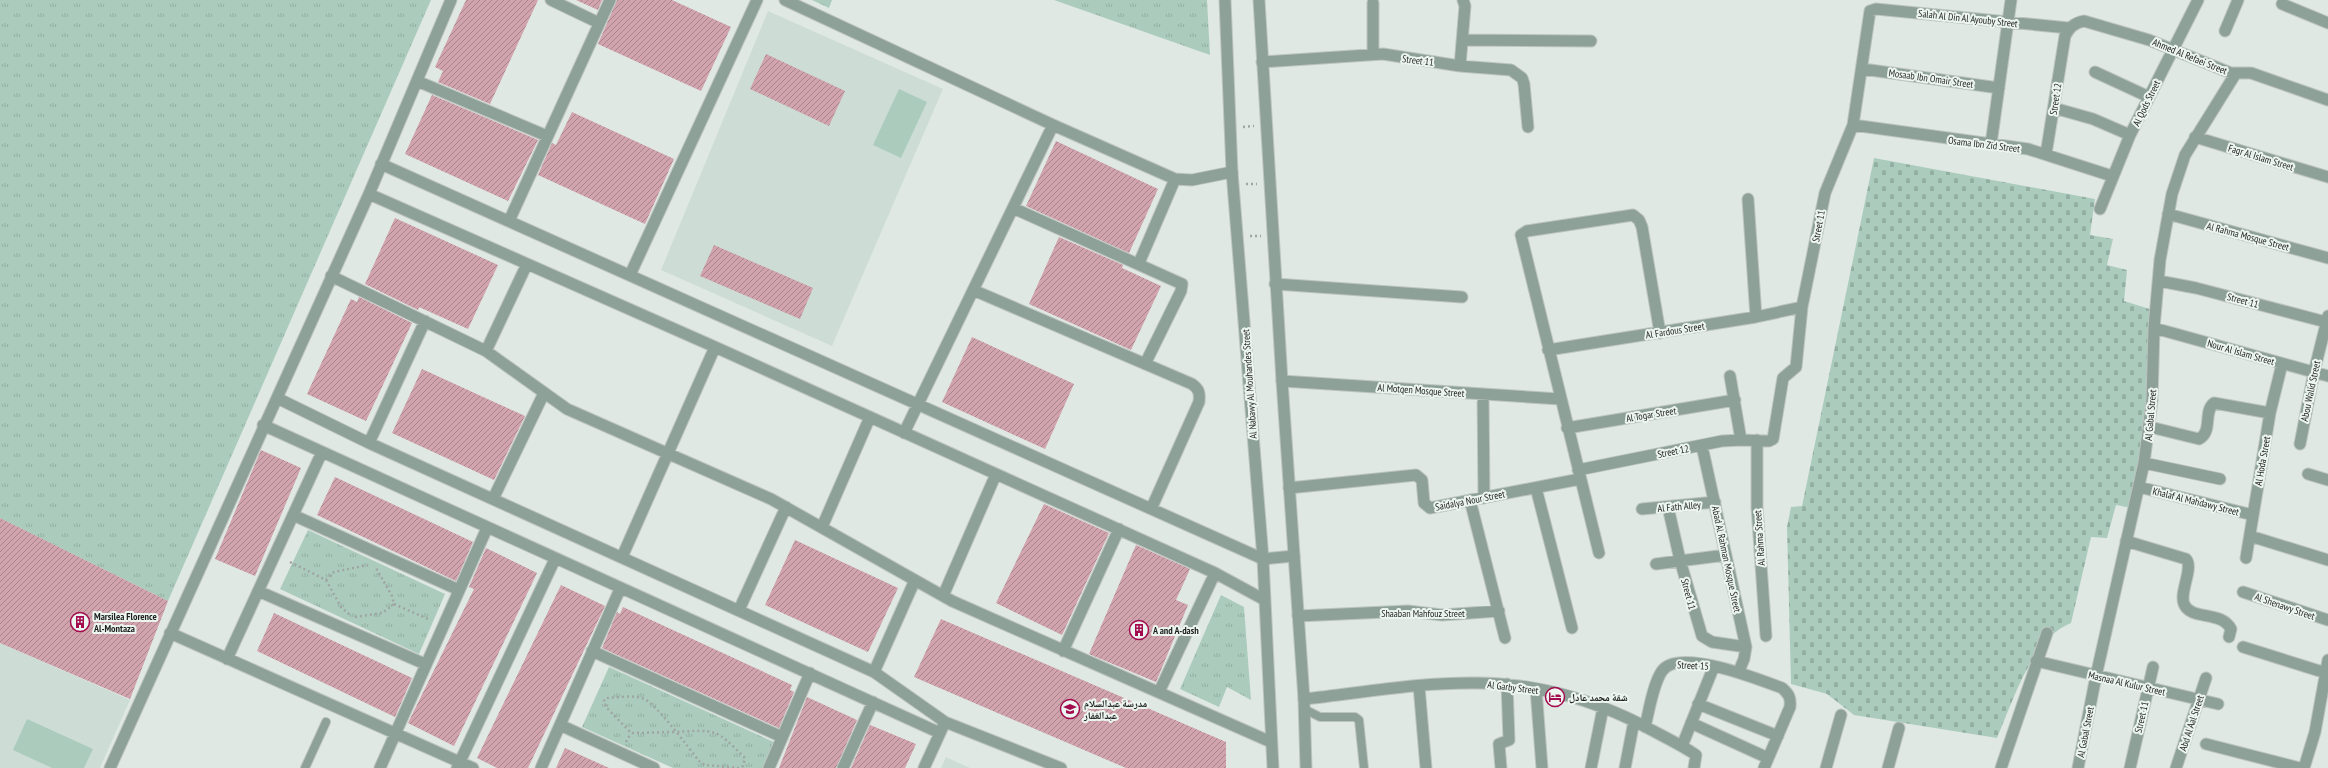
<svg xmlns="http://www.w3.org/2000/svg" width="2328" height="768" viewBox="0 0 2328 768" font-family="'PT Sans Narrow','Noto Naskh Arabic',sans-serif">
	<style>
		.built { fill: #cdddd6 }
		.grass { fill: url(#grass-tufts) }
		.cemetery { fill: url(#cemetery-stones) }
		.pitch { fill: #abccbd }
		.building { fill: url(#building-hatch) }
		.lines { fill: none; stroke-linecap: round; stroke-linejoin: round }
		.service-casing { stroke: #bdc4c0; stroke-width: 10 }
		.minor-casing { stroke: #bdc4c0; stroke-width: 13 }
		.tertiary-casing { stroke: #bdc4c0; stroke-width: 13 }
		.path { stroke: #9fa5a2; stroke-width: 2.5; stroke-dasharray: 2 3; stroke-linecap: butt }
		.service { stroke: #8ea198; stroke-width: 8 }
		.minor { stroke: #8ea198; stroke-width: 11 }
		.tertiary { stroke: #8ea198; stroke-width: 11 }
		.labels { text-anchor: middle; stroke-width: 4; stroke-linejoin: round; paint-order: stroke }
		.street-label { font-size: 10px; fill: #1c1f1d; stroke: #edf5f1 }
		.poi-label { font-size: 10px; font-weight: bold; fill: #1c1f1d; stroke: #edf5f1; text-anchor: start }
	</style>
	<defs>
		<pattern id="grass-tufts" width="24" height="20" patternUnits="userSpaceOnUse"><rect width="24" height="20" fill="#abccbd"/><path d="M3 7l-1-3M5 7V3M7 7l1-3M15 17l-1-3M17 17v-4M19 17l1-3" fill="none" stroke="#93afa2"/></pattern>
		<pattern id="cemetery-stones" width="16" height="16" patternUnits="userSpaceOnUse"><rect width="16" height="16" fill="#abccbd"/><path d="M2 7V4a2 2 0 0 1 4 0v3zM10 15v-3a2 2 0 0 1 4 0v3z" fill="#93afa2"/></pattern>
		<pattern id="building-hatch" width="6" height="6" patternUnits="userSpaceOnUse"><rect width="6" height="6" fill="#d0a3ad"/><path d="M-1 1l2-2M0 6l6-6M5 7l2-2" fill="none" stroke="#a8848c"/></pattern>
	</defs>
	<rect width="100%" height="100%" fill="#e0e8e4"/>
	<path class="built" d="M768 11 943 89 832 346 661 270Z
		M0 643 130 700 100 768H0Z
		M946 757 970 768H941Z"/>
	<path class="grass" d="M0 0H431L168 601 0 518Z
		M812 0H832L829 8Z
		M1054 0H1207L1210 55Z
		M308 530 445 594 419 654 280 589Z
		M1221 595 1244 607 1251 700 1227 687 1219 707 1180 689Z
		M609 667 776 743 765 768H673L582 727Z"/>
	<path class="cemetery" d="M1874 158 2095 199 2090 235 2113 239 2107 265 2127 270 2124 301 2156 311 2151 414 2133 508 2116 505 2107 538 2091 537 2071 623C2032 638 2013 701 1997 738L1854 715 1827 694 1791 684 1787 527 1791 507 1802 506Z"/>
	<path class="pitch" d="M899 89 927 102 901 158 873 145Z
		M27 719 93 749 84 768H52L13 750Z"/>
	<path class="building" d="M466 0H538L490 104 438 82 443 71 435 67Z
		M576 0H602L598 10Z
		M617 0H672L731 27 701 91 598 44Z
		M766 54 845 91 829 126 750 89Z
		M432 95 538 140 508 201 405 154Z
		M572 112 674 159 645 224 538 175 552 143 556 145Z
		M1056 141 1158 189 1129 253 1026 206Z
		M395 218 498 265 468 329 419 307 418 310 365 284Z
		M1059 237 1123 265 1122 268 1161 286 1131 350 1029 304Z
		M714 245 813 288 800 319 700 276Z
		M359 297 412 323 366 421 307 394 351 299 357 302Z
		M972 337 1074 384 1045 449 942 402Z
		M422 369 525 416 494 480 392 433Z
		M261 450 301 468 255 576 215 559Z
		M335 477 473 542 456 581 317 515Z
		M1044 504 1109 533 1062 635 996 603Z
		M0 518 168 601 130 699 0 643Z
		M795 540 898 588 868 652 765 605Z
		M1136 545 1190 569 1176 600 1188 605 1156 682 1089 654Z
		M486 548 537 573 454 746 408 723 474 589 469 587Z
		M561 585 605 606 528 768H497L477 758Z
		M623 607 792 685 790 690 794 692 779 728 602 648 617 612 620 614Z
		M274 613 412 678 395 717 257 651Z
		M941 619 1226 742V768H1126L914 677Z
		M807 697 857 720 836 768H779Z
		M870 725 916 744 905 768H851Z
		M565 748 609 768H556Z"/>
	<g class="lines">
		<g class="service-casing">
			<path id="service" d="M1304 709 1320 717H1355L1359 720 1364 768
				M305 768 326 722"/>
		</g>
		<g class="minor-casing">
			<path id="minor" d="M551 0 599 23
				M785 0 1053 125 1175 179 1192 180 1232 172
				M2282 4 2328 23
				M2225 31 2238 0
				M1462 40 1591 41
				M1373 54V3
				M1262 62 1383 54 1460 66 1511 70 1522 78 1524 84 1528 127
				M1460 66 1465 6 1463 0
				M1863 69 1999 88
				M2095 72 2149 97
				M417 81 547 136
				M2054 108 2093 119 2130 135
				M1853 125 2028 149 2112 176
				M2195 137 2328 177
				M1991 144 2011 0
				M2046 154 2065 36C2070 27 2074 23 2084 21L2149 40 2231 73H2251L2328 100
				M381 164 1263 559 1294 556
				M369 194 715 347 1215 573 1263 599
				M1748 199 1756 317
				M1013 208 1182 284 1181 291 1145 364
				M2100 209 2130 135 2198 0
				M2168 214 2328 258
				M509 221 610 0
				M1139 263 1175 179
				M630 275 757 0
				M331 276 486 351 567 409 771 499 952 601 1271 742
				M2159 281 2196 288 2326 322
				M1275 284 1462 297
				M973 290 1192 384C1199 389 1200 393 1199 402L1152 507
				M2154 328 2328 376
				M1548 350 1756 317 1802 307
				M486 351 527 264
				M1730 376 1741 440
				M1282 381 1560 399
				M1483 394 1484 498
				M277 398 369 443 874 672 945 722 1061 768
				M263 425 940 733 945 722
				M2150 427 2199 439C2213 432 2203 411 2214 403L2270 413
				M1567 428 1735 400
				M904 433 1053 125
				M1757 440V507L1766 636
				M369 443 425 321
				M2300 444 2314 372 2328 316
				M1702 446 1746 647 1744 659 1739 671
				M2144 463 2220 479
				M1578 470 1722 441 1741 440 1769 441 1773 439 1783 378 1796 367 1802 307 1825 193 1853 125 1870 11 1876 9 2069 28
				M2308 474 2328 480
				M2139 487 2253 515
				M1289 488 1416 475 1422 480 1424 503 1430 508 1580 479
				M1536 488 1572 628
				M493 499 544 393
				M1470 500 1505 638
				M1668 507 1680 560 1702 636 1712 642 1746 647
				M1642 509 1715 502
				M293 515 459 590
				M822 527 870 417
				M2250 536 2328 560
				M2126 541 2186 559C2194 568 2179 592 2184 604 2191 621 2221 610 2231 629L2229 637
				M1599 553 1521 235 1527 231 1633 215 1639 220 1642 227 1660 333
				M622 557 715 347
				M2246 558 2270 413 2282 364
				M1656 564 1726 555
				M258 591 425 664
				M2243 592 2328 620
				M943 596 996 474
				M739 610 786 507
				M1298 616 1408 611 1442 615 1499 611
				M170 633 473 768
				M2243 647 2326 673
				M592 651 782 737
				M1063 651 1119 529
				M227 659 322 452
				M2036 661 2218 704
				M874 672 915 580
				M1419 686 1426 768
				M1536 689 1542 768
				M1159 692 1215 573
				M1304 699C1361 693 1419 682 1477 683 1535 683 1594 700 1646 727 1662 736 1680 744 1696 755L1694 768
				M1698 704 1778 736
				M1691 723 1768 758
				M560 725 654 768
				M1645 727C1649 711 1653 684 1662 671 1678 647 1761 680 1782 688 1789 694 1791 698 1790 707L1764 768
				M2206 744 2300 768
				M1682 746 1714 666
				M110 768 369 194 451 0
				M380 768 487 528
				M457 768 555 559
				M541 768 620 589
				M769 768 810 673
				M843 768 873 702
				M924 768 940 733
				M1501 768 1499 744 1509 740 1507 684
				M1591 768 1603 708
				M1625 768 1634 721
				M1826 768 1841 715
				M1888 768 1899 728
				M2001 768 2047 633
				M2078 768 2096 676 2144 463 2152 400 2154 328 2160 260 2172 194 2185 155 2236 73
				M2130 768 2153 667
				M2176 768 2206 678
				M2304 768 2315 732 2328 660"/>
		</g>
		<g class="tertiary-casing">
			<path id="tertiary" d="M1225 0 1232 172 1263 559 1273 768
				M1259 0 1282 381 1304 699 1306 768"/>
		</g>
		<path class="path" d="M1243 127 1254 126
			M1246 184H1257
			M1250 236H1261
			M290 562 326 580 334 572 368 565
			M326 580 341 607 350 615
			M394 604 428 619
			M355 617 382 613 394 604 392 596 376 568
			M674 732 631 733 606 707 604 701 606 698C618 698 633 694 644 699 657 704 689 749 700 762L705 765 739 768 743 766 745 758C714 727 717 730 674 732
			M626 742 631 733"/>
		<use href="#service" class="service"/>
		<use href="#minor" class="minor"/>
		<use href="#tertiary" class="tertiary"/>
	</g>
	<defs>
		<g id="building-ring" transform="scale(1)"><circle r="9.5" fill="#edf5f1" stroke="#a20c4e" stroke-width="1.5"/><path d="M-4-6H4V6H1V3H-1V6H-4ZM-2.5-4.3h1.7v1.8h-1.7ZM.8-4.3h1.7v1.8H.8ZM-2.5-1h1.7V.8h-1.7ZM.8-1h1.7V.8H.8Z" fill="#a20c4e"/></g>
		<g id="hotel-ring" transform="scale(1)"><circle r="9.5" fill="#edf5f1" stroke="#a20c4e" stroke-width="1.5"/><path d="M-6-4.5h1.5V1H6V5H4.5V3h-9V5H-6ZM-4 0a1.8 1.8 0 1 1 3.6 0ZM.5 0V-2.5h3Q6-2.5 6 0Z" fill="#a20c4e"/></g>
		<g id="school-ring" transform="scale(1)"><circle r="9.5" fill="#edf5f1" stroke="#a20c4e" stroke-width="1.5"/><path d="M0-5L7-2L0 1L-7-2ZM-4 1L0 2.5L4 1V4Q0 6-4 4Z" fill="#a20c4e"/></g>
	</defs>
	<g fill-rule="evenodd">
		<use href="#building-ring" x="80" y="622"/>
		<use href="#building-ring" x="1139" y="630"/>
		<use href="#hotel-ring" x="1555" y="697"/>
		<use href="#school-ring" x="1070" y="709"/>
	</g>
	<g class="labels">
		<g class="street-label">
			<text transform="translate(1968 18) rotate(6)" y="4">Salah Al Din Al Ayouby Street</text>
			<text transform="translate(2190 56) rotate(22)" y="4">Ahmed Al Refaei Street</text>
			<text transform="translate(1418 60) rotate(7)" y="4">Street 11</text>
			<text transform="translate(1931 78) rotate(8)" y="4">Mosaab Ibn Omair Street</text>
			<text transform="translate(2055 99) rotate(-81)" y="4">Street 12</text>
			<text transform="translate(2146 103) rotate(-64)" y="4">Al Qods Street</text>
			<text transform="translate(1984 144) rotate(7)" y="4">Osama Ibn Zid Street</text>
			<text transform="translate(2261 157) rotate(17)" y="4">Fagr Al Islam Street</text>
			<text transform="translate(1818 226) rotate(-79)" y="4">Street 11</text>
			<text transform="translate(2248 236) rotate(15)" y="4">Al Rahma Mosque Street</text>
			<text transform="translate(2243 300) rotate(15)" y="4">Street 11</text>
			<text transform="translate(1675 330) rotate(-9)" y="4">Al Fardous Street</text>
			<text transform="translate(2241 352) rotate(16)" y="4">Nour Al Islam Street</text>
			<text transform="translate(1249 384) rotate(-94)" y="4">Al Nabawy Al Mouhandes Street</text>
			<text transform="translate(1421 390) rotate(4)" y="4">Al Motqen Mosque Street</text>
			<text transform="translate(2310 391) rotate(-78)" y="4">Abou Walid Street</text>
			<text transform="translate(1651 414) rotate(-9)" y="4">Al Togar Street</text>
			<text transform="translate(2150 415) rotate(-85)" y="4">Al Gabal Street</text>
			<text transform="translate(1673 451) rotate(-11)" y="4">Street 12</text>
			<text transform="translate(2262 461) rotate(-80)" y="4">Al Hoda Street</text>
			<text transform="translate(1470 500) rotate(-11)" y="4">Saidalya Nour Street</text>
			<text transform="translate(2196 501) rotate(14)" y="4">Khalaf Al Mahdawy Street</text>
			<text transform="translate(1679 506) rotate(-5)" y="4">Al Fath Alley</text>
			<text transform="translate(1759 538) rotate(-94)" y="4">Al Rahma Street</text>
			<text transform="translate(1727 559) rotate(78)" y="4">Abad Al Rahman Mosque Street</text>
			<text transform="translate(1689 594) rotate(75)" y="4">Street 11</text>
			<text transform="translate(2285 606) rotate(19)" y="4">Al Shenawy Street</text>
			<text x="1423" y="617">Shaaban Mahfouz Street</text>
			<text transform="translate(1693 665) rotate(3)" y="4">Street 15</text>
			<text transform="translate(2127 683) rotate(13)" y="4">Masnaa Al Kulur Street</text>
			<text transform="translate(1513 687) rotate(7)" y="4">Al Garby Street</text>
			<text transform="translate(2141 717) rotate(-77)" y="4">Street 11</text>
			<text transform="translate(2191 723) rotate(-72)" y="4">Abd Al Aal Street</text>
			<text transform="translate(2085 732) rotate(-79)" y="4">Al Gabal Street</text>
		</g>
		<g class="poi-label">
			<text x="94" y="620">Marsilea Florence<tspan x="94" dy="12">Al-Montaza</tspan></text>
			<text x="1153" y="634">A and A-dash</text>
			<text x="1569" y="701">شقة محمد عادل</text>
			<text x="1084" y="707">مدرسة عبدالسلام<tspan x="1084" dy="12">عبدالغفار</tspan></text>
		</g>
	</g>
</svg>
